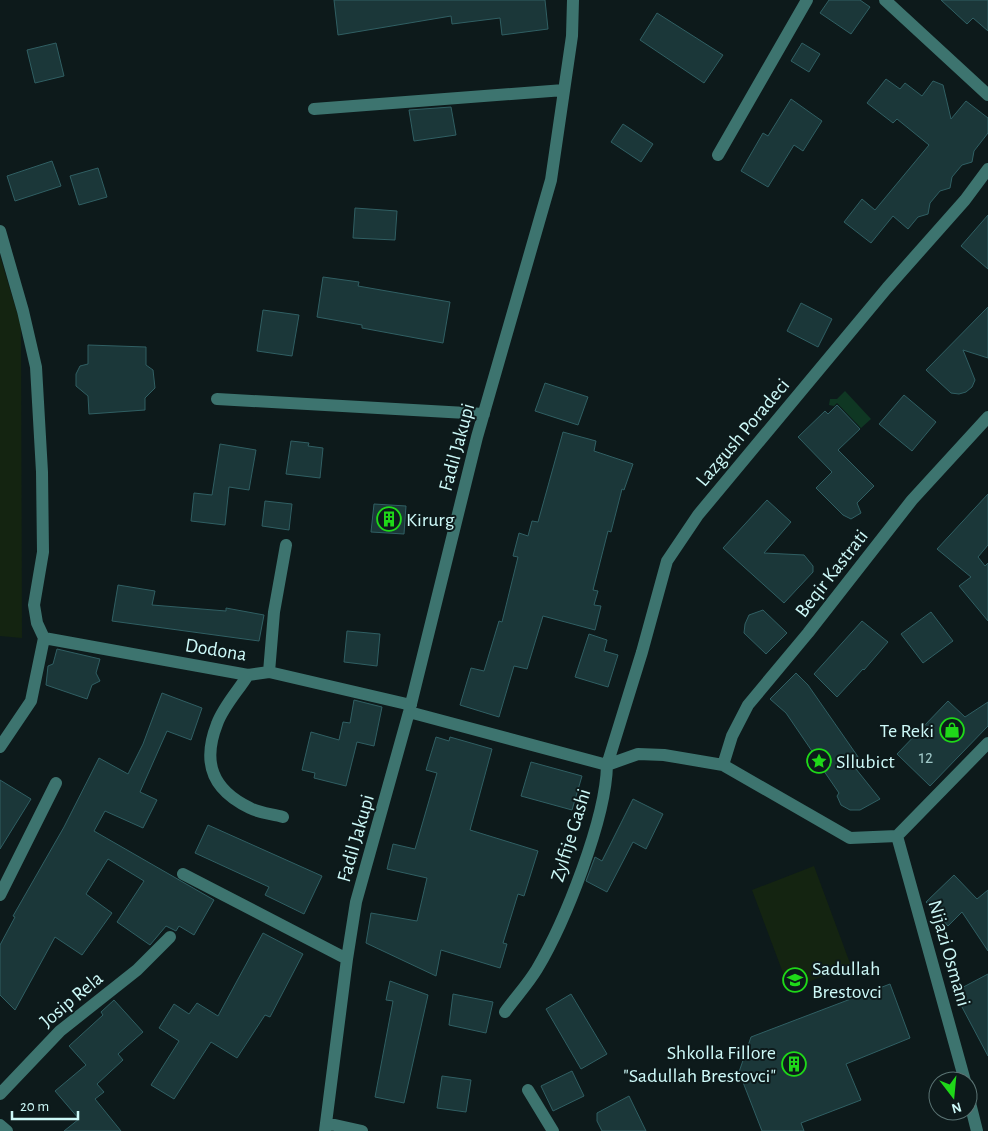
<svg xmlns="http://www.w3.org/2000/svg" width="988" height="1131" viewBox="0 0 988 1131" font-family="'Alegreya Sans',sans-serif">
	<style>
		.green { fill: #142411 }
		.water { fill: #0f3723 }
		.building { fill: #1b3739; stroke: #305f63 }
		.lines { fill: none; stroke-linecap: round; stroke-linejoin: round }
		.minor { stroke: #3d746f; stroke-width: 12 }
		.labels { text-anchor: middle; stroke-width: 4; stroke-linejoin: round; paint-order: stroke }
		.number-label { font-size: 18px; fill: #a0c8c8 }
		.street-label { font-size: 20px; fill: #cdf9f8; stroke: #0d1a1b }
		.poi-label { font-size: 20px; fill: #cdf9f8; stroke: #0d1a1b; text-anchor: start }
	</style>
	<rect width="100%" height="100%" fill="#0d1a1b"/>
	<path class="green" d="M0 256 21 326 22 638 0 636Z
		M814 866 851 966 789 989 752 890Z"/>
	<path class="water" d="M845 391 871 419 861 428 837 403 834 406 829 405 830 399H837Z"/>
	<path class="building" d="M334 0H545L548 29 502 35 500 18 452 24 451 16 338 35Z
		M829 0H860L870 7 851 34 820 13Z
		M941 0H988V31L973 18 967 24Z
		M657 13 723 55 704 83 640 40Z
		M56 43 64 76 35 83 27 50Z
		M802 43 820 54 809 72 791 61Z
		M886 79 900 89 905 83 922 96 933 81 943 85 951 119 966 101 988 118V133L974 151 972 162 962 165 952 177 950 188 940 191 930 203 928 214 918 217 908 229 893 216 871 243 844 222 862 199 875 210 929 145 897 119 893 123 867 103Z
		M791 99 822 121 803 151 794 145 768 187 741 171 763 133 768 136Z
		M451 107 456 135 414 141 409 110Z
		M623 124 653 144 641 162 611 142Z
		M52 161 61 186 15 201 7 176Z
		M98 168 107 197 79 205 70 176Z
		M355 208 397 211 395 240 353 238Z
		M988 215V269L961 246Z
		M323 277 359 282 358 286 450 302 443 343 362 328V325L317 317Z
		M801 303 832 319 818 347 787 331Z
		M988 307V358L963 350 975 380 972 387 966 392 959 394 951 393 926 370Z
		M263 310 299 315 292 356 257 351Z
		M88 345 146 347V365L153 370 155 388 145 398V410L89 414 88 396 76 386V374L80 366 88 364Z
		M545 383 588 397 578 425 535 411Z
		M904 395 936 422 912 451 879 424Z
		M837 405 860 429 838 450 874 486 857 503 861 513 851 519 843 515 816 488 832 472 798 437 825 411 828 414Z
		M563 432 596 441 594 451 633 464 624 490 622 489 611 532 608 531 593 590 598 591 594 605 601 606 595 630 543 616 527 669 514 666 499 717 460 705 471 668 484 671 499 621 502 622 518 557 513 556 519 533 528 536 532 521 538 522Z
		M291 441 309 443 308 446 323 448 320 478 286 474Z
		M220 444 256 450 249 490 229 487 225 525 191 521 194 493 212 495Z
		M988 494V545L978 557 985 566 988 563V621L959 586 971 577 937 549Z
		M767 500 791 522 764 553 804 555 813 566V572L784 603 723 548Z
		M265 501 292 504 289 530 262 526Z
		M374 504 406 506 404 534 371 532Z
		M118 585 155 591 152 605 226 611V608L264 615 259 641 112 621Z
		M763 610 787 633 766 654 744 633 745 624 749 615Z
		M931 612 953 641 923 663 901 634Z
		M862 621 888 642 864 670 863 669 837 697 814 674Z
		M347 631 380 634 377 666 344 662Z
		M589 634 607 640 604 651 618 655 608 687 575 677Z
		M57 649 100 659 96 673 100 681 92 685 87 699 46 685 48 666 53 664Z
		M796 673 808 685 863 764 856 769 880 799 860 810H850L841 805 837 796 839 793 815 758 816 757 786 713 770 699Z
		M162 693 202 708 191 740 167 731 140 792 157 800 143 828 105 811 94 831 214 900 194 935 179 926 176 931 166 926 150 945 117 922 144 881 108 859 86 894 112 913 82 955 55 937 15 1010 0 995V945L15 917 13 916 64 827 99 758 128 774 143 744Z
		M354 700 382 707 374 746 357 742 346 786 314 778 315 773 302 770 311 732 339 740 343 722 350 723Z
		M948 701 965 717 988 702V726L930 786 897 754Z
		M436 737 449 741 450 737 492 749 470 830 538 851 524 896 518 894 503 943 507 944 500 968 441 950 436 976 366 943 371 913 417 921 427 878 387 869 393 844 415 849 437 773 426 770Z
		M531 762 582 776 572 810 521 796Z
		M0 780 31 799 0 849Z
		M633 799 663 814 646 849 633 842 607 892 586 881 595 857 602 861Z
		M208 825 322 876 304 914 265 895 269 887 195 853Z
		M954 875 977 899 988 890V951L962 912 948 926 926 902Z
		M263 933 303 954 270 1017 265 1015 237 1058 211 1042 174 1099 151 1085 179 1041 159 1028 174 1004 189 1014 197 1003 218 1016Z
		M988 974V1056L954 992Z
		M390 981 428 995 404 1103 375 1097 393 1001 386 1000Z
		M890 984 910 1038 846 1064 861 1100 801 1123 804 1131H762L739 1072 751 1037Z
		M453 994 493 1002 486 1033 449 1025Z
		M571 994 607 1054 581 1069 546 1009Z
		M114 1000 143 1032 118 1054 123 1060 97 1084 104 1092 95 1099 121 1131H64L79 1119 55 1091 86 1065 69 1046 103 1015 101 1012Z
		M572 1071 584 1096 553 1111 541 1086Z
		M442 1076 471 1080 466 1112 437 1108Z
		M629 1096 646 1131H602L597 1121V1113Z"/>
	<g class="lines">
		<path class="minor" d="M885 0 988 95
			M314 109 564 90
			M718 155 807 0
			M0 231 23 311 36 367 42 472 43 552 34 605 37 623 44 638 31 701 0 747
			M217 399 484 414
			M44 638 248 675 269 672 411 705
			M269 672 274 612 286 545
			M248 675C238 691 223 707 217 724 202 762 212 790 250 808 259 813 272 814 283 817
			M409 712 607 765
			M607 765 638 754 664 755 723 765 850 838 897 836 988 743
			M723 765 732 736 748 705 808 633 912 500 988 417
			M897 836 965 1081
			M183 874 347 959
			M0 895 56 783
			M505 1012C515 998 528 984 537 969 565 922 606 819 607 765L642 652 667 561 698 515 887 288 965 200 988 169
			M528 1090 553 1131
			M0 1094 60 1031 137 970 170 937
			M968 1095 977 1131
			M326 1123 362 1131
			M0 1125 7 1131
			M325 1131 347 959 356 902 409 712 477 437 551 180 572 36 573 0"/>
	</g>
	<defs>
		<g id="building-ring" transform="scale(1.25)"><circle r="9.5" fill="#0d1a1b" stroke="#1fd819" stroke-width="1.5"/><path d="M-4-6H4V6H1V3H-1V6H-4ZM-2.5-4.3h1.7v1.8h-1.7ZM.8-4.3h1.7v1.8H.8ZM-2.5-1h1.7V.8h-1.7ZM.8-1h1.7V.8H.8Z" fill="#1fd819"/></g>
		<g id="shop-ring" transform="scale(1.25)"><circle r="9.5" fill="#0d1a1b" stroke="#1fd819" stroke-width="1.5"/><path d="M-5-2.5h2.3a2.7 3.5 0 0 1 5.4 0H5L5.5 6h-11ZM-1.5-2.5h3a1.5 2.3 0 0 0-3 0Z" fill="#1fd819"/></g>
		<g id="sight-ring" transform="scale(1.25)"><circle r="9.5" fill="#0d1a1b" stroke="#1fd819" stroke-width="1.5"/><path d="M0-6L1.8-2.2L6-1.7L2.9 1.2L3.7 5.4L0 3.3L-3.7 5.4L-2.9 1.2L-6-1.7L-1.8-2.2Z" fill="#1fd819"/></g>
		<g id="school-ring" transform="scale(1.25)"><circle r="9.5" fill="#0d1a1b" stroke="#1fd819" stroke-width="1.5"/><path d="M0-5L7-2L0 1L-7-2ZM-4 1L0 2.5L4 1V4Q0 6-4 4Z" fill="#1fd819"/></g>
	</defs>
	<g fill-rule="evenodd">
		<use href="#building-ring" x="389" y="519"/>
		<use href="#shop-ring" x="952" y="730"/>
		<use href="#sight-ring" x="819" y="761"/>
		<use href="#school-ring" x="795" y="980"/>
		<use href="#building-ring" x="794" y="1064"/>
	</g>
	<g class="labels">
		<g class="number-label">
			<text x="926" y="763">12</text>
		</g>
		<g class="street-label">
			<text transform="translate(742 432) rotate(-50)" y="7">Lazgush Poradeci</text>
			<text transform="translate(456 447) rotate(-75)" y="7">Fadil Jakupi</text>
			<text transform="translate(831 573) rotate(-52)" y="7">Beqir Kastrati</text>
			<text transform="translate(216 649) rotate(9)" y="7">Dodona</text>
			<text transform="translate(570 835) rotate(-73)" y="7">Zylfije Gashi</text>
			<text transform="translate(355 838) rotate(-74)" y="7">Fadil Jakupi</text>
			<text transform="translate(950 953) rotate(74)" y="7">Nijazi Osmani</text>
			<text transform="translate(71 999) rotate(-40)" y="7">Josip Rela</text>
		</g>
		<g class="poi-label">
			<text x="406" y="526">Kirurg</text>
			<text x="934" y="737" text-anchor="end">Te Reki</text>
			<text x="836" y="768">Sllubict</text>
			<text x="812" y="975">Sadullah<tspan x="812" dy="23">Brestovci</tspan></text>
			<text x="776" y="1059" text-anchor="end">Shkolla Fillore<tspan x="776" dy="23">"Sadullah Brestovci"</tspan></text>
		</g>
	</g>
	<g transform="translate(953 1096) rotate(164)"><circle r="24" fill="#0d1a1b" stroke="#5a7373"/>
	<path d="M0-4L9 19L0 12L-9 19Z" fill="#1fd819"/>
	<text y="-8" font-size="14" font-weight="bold" text-anchor="middle" fill="#cdf9f8">N</text>
	</g>
	<path d="M12 1111v8h66v-8" fill="none" stroke="#cdf9f8" stroke-width="2.5"/>
	<text x="20" y="1111" font-size="15" fill="#cdf9f8" stroke="#0d1a1b" stroke-width="4" paint-order="stroke">20 m</text>
</svg>
